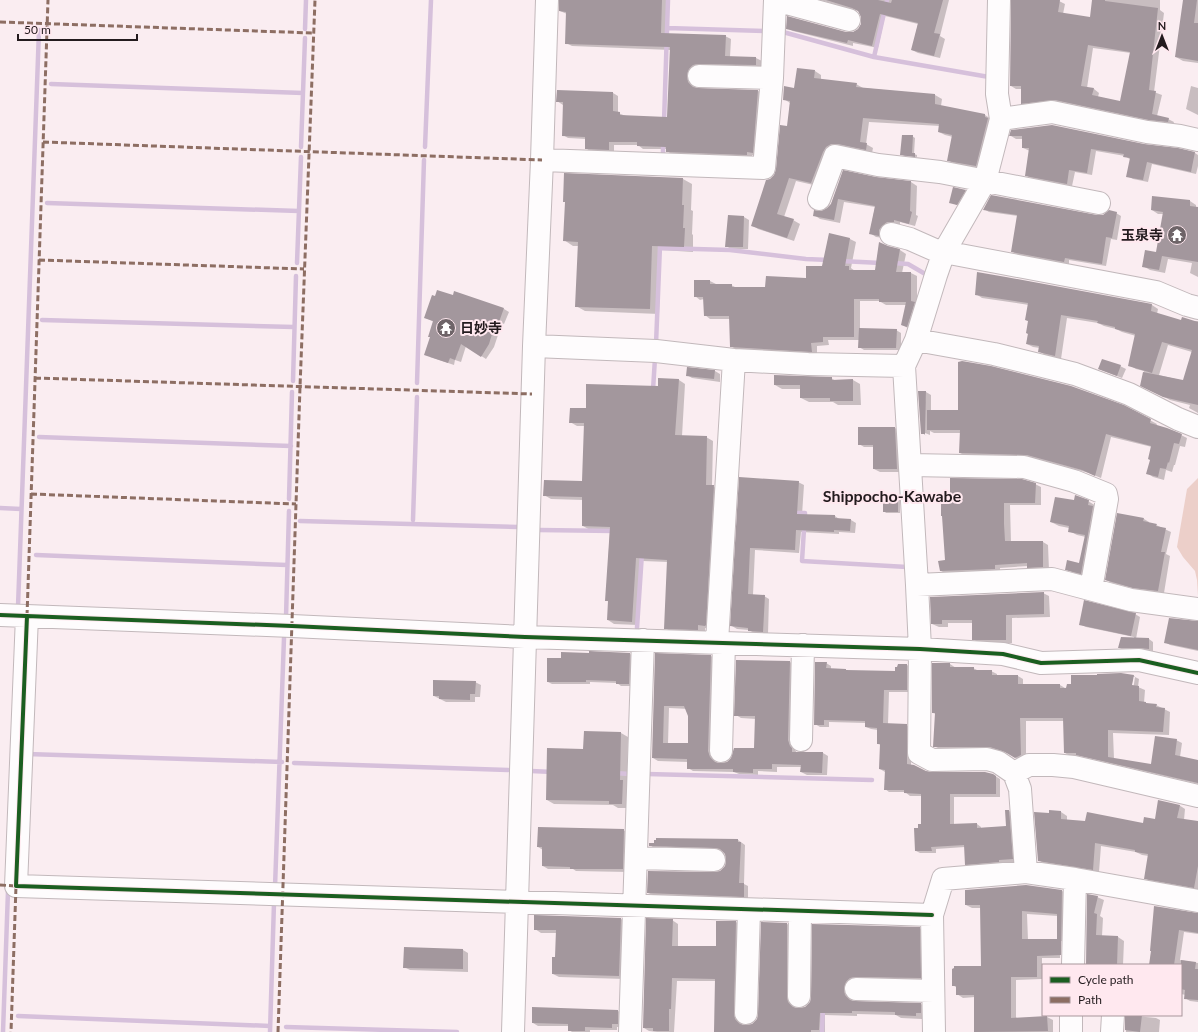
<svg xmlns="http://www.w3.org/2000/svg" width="1198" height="1032" viewBox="0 0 1198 1032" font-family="Lato,'Noto Sans JP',sans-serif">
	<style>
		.green { fill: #eccfc9 }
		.shadow { fill: #0003; fill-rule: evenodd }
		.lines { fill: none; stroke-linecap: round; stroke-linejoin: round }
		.stream { stroke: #d6c0db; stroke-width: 4.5 }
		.building { fill: #a3979d; fill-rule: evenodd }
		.minor-casing { stroke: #c2b8bb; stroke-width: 24 }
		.minor { stroke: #fefcfd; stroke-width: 22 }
		.quiet { stroke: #8d6e63; stroke-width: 3; stroke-dasharray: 6 3; stroke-linecap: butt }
		.cycleway-casing { stroke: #ffe8ef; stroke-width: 6 }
		.cycleway { stroke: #1b5e20; stroke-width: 4 }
		.labels { text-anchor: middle; stroke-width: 4; stroke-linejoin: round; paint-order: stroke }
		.poi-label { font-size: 14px; font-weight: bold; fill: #231b1e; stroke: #ffe8ef; text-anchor: end }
		.quarter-label { font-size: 16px; font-weight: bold; fill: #231b1e; stroke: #ffe8ef }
	</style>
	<rect width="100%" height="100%" fill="#faedf1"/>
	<path class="green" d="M1198 478V596L1197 580 1195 571 1183 557 1177 547 1187 489Z"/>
	<path class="shadow" d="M560 0H668L667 34 725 36 731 39 730 57 756 58 762 61 761 68 692 79 694 86 698 89 758 91 764 94 758 155H752V157L673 155 667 151V149H643L638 145H614V152H591L586 148V139L568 138 563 135V105L557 101 613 93 618 96V113L626 116 668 118 671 50 572 46 566 43 567 14 560 11Z
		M820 0H949L940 36 945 39 940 58 918 53 912 50 918 24 885 16 878 48 853 43V46L793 31 787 28 846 33H852L858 30 862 23V17L859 11Z
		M1012 0 1059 1 1065 4 1063 14 1091 18 1094 0H1160V10L1164 13 1154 92 1162 95 1157 116 1168 119 1174 122 1173 125 1156 122 1061 102 1028 106 1022 103V89H1016L1011 86ZM1093 48 1131 53 1121 102 1098 97 1099 93 1094 89 1087 88Z
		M1185 0H1198V63L1183 61 1176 57Z
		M815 71 821 75V80L856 84 863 88 935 95 942 99 941 106 985 115 991 119 982 169 955 164 948 160 953 137 945 135 939 132 940 126 869 122 866 144 873 148 872 153 845 147 818 186 796 181 784 217 793 220 800 224 794 241 758 229 752 225 770 180 775 176 788 128 790 103 784 99Z
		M1191 86 1198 88V115L1186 109Z
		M1012 131 1144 145 1195 153 1198 155V166L1196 174 1152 164 1148 182 1133 179 1127 176 1131 160 1125 156 1096 151 1092 175 1075 172 1072 186 1031 178 1026 175 1030 151 1023 148V139H1016L1011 136Z
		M912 136 915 138 914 154 917 155V157L904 156 902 154Z
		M844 172 875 178 911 182 917 186 916 215 918 216 915 226 900 222V225H894L885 238 876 237 870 233 875 207 844 202 840 223 820 219 814 215 828 209 831 204Z
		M683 179 692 184 691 210 693 211 692 234 693 235V252L661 250 659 314 585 311 576 306 579 246H573L564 240Z
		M965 191 970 194 962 207 950 202Z
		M1190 201 1196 205V208H1198V277L1190 273 1192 263 1168 259 1165 273 1150 270 1143 266 1157 253 1164 214H1158L1152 210Z
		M984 209 1097 216 1116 213 1121 216 1117 240 1111 239 1106 266 1069 260V264L1016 254 1012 251 1018 216 989 212Z
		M729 216 744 217 749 220 748 249H731L726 246Z
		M829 235 850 239 856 242 851 268 855 271H876L887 247 900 250 906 254 902 273H911L917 276V304L913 329 908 328 902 325 907 305H886L879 301H860V329L896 330 901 333V350H864L859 347V340H828L829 345 817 346V354L737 350 731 346V319H710L705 315 704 299 700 300 695 296 710 281 716 284 731 285 737 288H766L807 279 823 267Z
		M1006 278 1152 305 1158 309 1157 314 1182 321H1198V413L1189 408 1190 405 1170 400 1141 385 1144 371 1136 369 1129 365 1136 336 1122 332 1116 329 1104 326 1098 323 1067 318 1061 359 1045 355 1039 351 1040 348 1033 347 1027 344 1029 321 1026 320 1029 305 982 298 976 294ZM1168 345 1192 352 1184 381 1159 375Z
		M504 309 509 312 504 324 502 323 494 347 486 359 466 346 461 362 455 360 454 365 430 357 434 322 426 318Z
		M1120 366 1126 369 1122 378 1099 369Z
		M688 368 715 371 720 374V382L692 378 687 375Z
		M831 378 836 381 853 380 860 384 861 405H838L833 402H809L801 398V389H782L775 385Z
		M679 380 685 384 682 436 706 437 713 441 712 486 720 490 712 629 705 628V633L672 632 665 628 668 562 643 561 638 625 614 624 608 620 609 602 606 600 610 530H590L583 526V500L551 499 544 495 583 482 585 426H577L570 422 587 409Z
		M926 392 931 395V411L1124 406 1157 424 1156 426 1181 435 1187 438 1185 447 1180 446 1175 465H1174L1172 472 1166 470 1164 480 1153 477 1147 473 1151 460 1152 447 1111 437 1101 478 1089 473 1034 458 966 456 960 453V433H934L930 431V435L925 433V435L927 436 922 433Z
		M895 428 900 431 902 472H880L874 469V447H864L859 444Z
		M740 478 798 482 804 485 802 515 835 516 839 519 851 520 856 523 855 533 839 532V534L801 532 799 553 755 550 753 595 764 596 769 599 768 634 754 633 749 630 737 629 732 626Z
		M1035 484 1041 487V505H1010L1011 542H1043L1048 545 1049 570H1034L1028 567V566L1000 568V572L947 574 941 571 946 561 951 497Z
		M898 497 900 498V513H886L884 511Z
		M1074 501H1088L1096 506 1089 577 1074 573 1066 569 1080 564 1086 537 1077 535 1069 531V528L1059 526 1051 522Z
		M1118 514 1144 519 1149 522V523L1156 525 1171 532 1166 554 1170 556 1164 593 1140 590 1112 583 1106 580Z
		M1043 593 1049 596 1050 617 1012 618V643H979L973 639V623H948V627H939L932 624 931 598Z
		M1135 614 1140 617 1136 639H1149L1153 642V651L1144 650H1124L1119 648 1134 639V637L1086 627 1080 624Z
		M1198 622V651L1170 645 1165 642Z
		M630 654 634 656 633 686H621L617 683 590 682V684H552L548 682 562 659Z
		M656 654 711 656 716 659 713 754 715 761 718 764 727 763 755 749 756 719 741 718 736 715 790 662 795 665 793 743 795 750 797 753H823L828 756 827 775H807L801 772 802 767H777V772L758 771V775L739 774 734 772 693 771 688 768V762L658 761 653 758ZM669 708 689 709V744H668Z
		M826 663 831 666V669L846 670 848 671 896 672 898 668 899 665H907L912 668V692H889L888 724 906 725 911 728V766L926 772 992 774 1000 779V797H954V825L977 824 981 827V828L1007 827 1009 811 1014 814 1017 862H1003V864L971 867 966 864 965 847 936 849V853H920L916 851 919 829 922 825V796H910L905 792H889L885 789V772L880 769 881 745 878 744V730L871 729 866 727V723L829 722V727H820L815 724Z
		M950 664 956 668H973L979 671H991L997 674V676H1018L1023 679V685H1060L1065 688 1134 676 1135 677H1133L1131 690H1133L1135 677 1139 679 1138 687 1145 690 1144 703 1149 704 1156 705 1170 712 1169 735 1113 733 1114 759 1152 766 1176 740 1182 743 1180 757 1198 761V784L1083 757 1080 756H1070L1065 753 1064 721H1026V758L1021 761 1010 754 997 750H942L934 746 936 714 933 713Z
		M475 682 481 685 480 697H475V702H446L434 696Z
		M584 732 621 733 628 737 627 784 629 808H618L613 805 554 804 547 800 584 750Z
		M1179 805 1185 809 1184 820 1198 822V890L1151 882 1145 878 1149 856 1142 855 1136 852 1101 846 1099 872 1045 864 1039 860 1050 811 1061 812 1067 816V821L1144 824 1156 820Z
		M623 830 629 833 628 872 576 871 573 869H548L543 866V850L538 847Z
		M738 840 745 845 744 884 748 886V898L653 895 648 893 721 872 726 867 727 861 726 853 720 850 654 848 650 845Z
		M1062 891 1068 894 1066 958H1062V941H1060V958H1042V979L1016 980V1019L1047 1017 1053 1020V1032H975V997L963 998 957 994V988L953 985 982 967 981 908H972L966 905ZM1027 914 1058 916V940H1028Z
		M1088 895 1097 897 1104 900 1100 916 1103 918 1102 936 1118 937 1124 941 1123 965H1087Z
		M1155 907 1198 914V934L1184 932 1180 960 1198 963V1002L1190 1001 1185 998 1186 995 1181 994V965H1150Z
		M535 916 621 919 627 922 625 979 559 977 553 974 556 958 557 933H541L535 929Z
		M672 920 678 924V947H717L736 922 741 926 739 1016 741 1023 743 1026 753 1025 758 1020 759 1014 762 923 787 924 793 927 792 1000 794 1007 796 1009 806 1008 919 928 925 931 926 981 849 993 851 1000 853 1002 921 1004 926 1007V1016H922V1019L901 1018 896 1015 857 1014V1016L825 1015V1032H715L716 981H677L674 1032H657L649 1031 644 1028Z
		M463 950 468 953V972L410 970 404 967Z
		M618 1011 623 1014V1027H617V1030H590V1032H572L569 1030V1026H538L533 1023Z
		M1126 1015 1156 1018 1160 1020 1159 1032H1126Z"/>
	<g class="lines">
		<path class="stream" d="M667 28 768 31
			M305 29 306 0
			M783 32 874 57 887 0
			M874 57 989 77
			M51 84 303 93
			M664 122 668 0
			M301 147 305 38
			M425 147 431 0
			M663 157V142
			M47 203 299 211
			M660 248 730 250 806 259 829 260
			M841 261 881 263
			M297 263 301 157
			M893 263 908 264 927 275
			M42 320 294 327
			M656 344 660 246
			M293 381 296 276
			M417 383 424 160
			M653 390 655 358
			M39 437 291 446
			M289 499 292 392
			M0 508 21 509
			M792 513H805L802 561 907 567
			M413 520 417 397
			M300 521 518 527
			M539 530 614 531
			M36 555 287 565
			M18 607 39 30
			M286 617 289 511
			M637 628 642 553
			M27 754 282 762
			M294 763 508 770
			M531 771 553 772
			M614 773 630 774
			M647 774 872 780
			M275 887 284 638
			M18 1016 270 1026
			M286 1027 457 1032
			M3 1032 8 891
			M270 1032 274 903
			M822 1032 823 1008"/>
	</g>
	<path class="building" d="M559 0H662L661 33 726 35 725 56 756 57V65L699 64 693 65 689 69 687 75 688 82 693 87 698 88 758 90 753 153 747 152V155L666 152V147L637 146V142H609V150L585 149V137L562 136 563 102H556L557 90 613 92V111L620 112V115L667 117 670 47 565 44 566 12 559 11Z
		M826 0H878L891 3 892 0H943L934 33 940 34 934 56 911 50 918 23 880 14 872 46 848 40 847 43 786 29 787 16 846 32H853L858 29 861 24V17L858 11 852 8Z
		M1011 0H1060L1058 12 1090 17 1092 0H1105V1L1158 8 1149 90 1156 91 1152 114 1169 118 1168 122 1149 120 1055 100 1021 104V86H1010ZM1088 45 1130 52 1120 101 1092 95 1094 88 1081 86Z
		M1183 0H1197L1194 23H1198V61L1175 57Z
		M797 68 815 70 814 78 857 83 856 87 935 94V104L985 114V117L988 118 976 166 947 161 952 135 938 132 939 124 863 118 860 142 867 143 866 150 838 144H831L826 147 823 152 811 183 789 178 777 214 794 219 787 238 751 226 766 180 770 179 774 175 776 169 780 125 787 126 790 101 783 100 784 86 794 88Z
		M1052 125 1144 144 1178 148 1195 152 1191 172 1147 162 1143 180 1126 177 1130 158 1123 157 1124 154 1091 149 1087 173 1069 170 1067 184 1025 176 1029 148H1022V136H1009L1011 130Z
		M902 135H913L912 153H915V157L900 155Z
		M843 170 876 177 911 181 910 211 912 212 909 224 894 220V222H887L882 226 879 230V236L869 234 875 206 838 199 834 220 813 216 814 210 821 211 827 208 831 204Z
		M564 173 683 178 682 205H684L683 228H685L684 247 652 246 650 309 575 307 578 242 563 241 565 202H563Z
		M953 187 966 190 957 205 949 203Z
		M991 195 1097 215H1103L1109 210 1117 212 1112 238 1106 237 1102 264 1065 258 1064 262 1011 252 1017 215 983 210Z
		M1152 196 1190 200V206L1198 207V262L1162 256 1159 270 1142 267 1145 250 1156 252 1163 212 1151 210Z
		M728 215 744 216 743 247H725Z
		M829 233 850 238 845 266H849V270H875L879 242 888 246 900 249 896 272H911V301L915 302 907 327 901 325 906 302H879V299H854V337H823V342L811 343 812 352 730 347 729 316H704L703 297H694V280H710V284H732V287H765L766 276 806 278V266H822Z
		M977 272 1006 277 1152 304 1151 311 1181 320 1182 317 1198 322V405L1163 397 1140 386 1143 372 1183 380 1192 350 1162 342 1152 373 1128 366 1135 334 1115 329V327L1097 323 1098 321 1061 315 1055 356 1038 352 1039 346 1026 344 1028 334 1026 333 1028 321 1025 320 1028 303 975 295Z
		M437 290 453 295 454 291 504 308 499 322 496 321 489 344 481 357 461 344 455 360 450 358 448 363 424 355 430 337H428L433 321 424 318 432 295 435 296Z
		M859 328 897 329 896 348H858Z
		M1102 359 1121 365 1117 376 1098 369Z
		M962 361 991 366 1071 386 1124 405 1151 419 1150 423 1167 428 1182 434 1179 444 1174 443 1169 463 1168 462 1166 469 1160 468 1158 477 1146 474 1150 460 1148 459 1151 446 1106 434 1095 476 1082 470 1027 455 959 453 960 430H927V410H958V362Z
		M687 367 715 370 714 379 686 376Z
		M774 375 832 377V380L853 379V401H830V398H800V385H774Z
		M658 378 679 379 675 435 707 436 706 485H714L706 625 705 626 698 625V630L664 629 667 560 636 558 632 622 607 620 608 601H605L610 527 582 526V497L543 496 544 480 582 481 584 423H569L570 408H586V384L658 386Z
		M918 391H926L925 434H921Z
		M858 427H895L897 469H873V445H858Z
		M739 477 799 481 797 514 835 515V518L851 519 850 531 834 530V532L796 530 795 550 750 548 748 594 765 595 763 632 748 631V628L730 626Z
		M950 478 1022 479 1036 483 1035 503H1004V524L1005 541H1043V567L1027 568V563L995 565V569L940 571 938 561 945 560 942 516H941V496H950Z
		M1075 495 1089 500 1088 505 1093 506 1081 574 1065 570 1067 560 1079 563 1085 535 1068 532 1069 526 1050 522 1055 497 1074 500Z
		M883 496H898V512H883Z
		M1117 513 1144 518 1143 521 1157 524 1156 526 1166 528 1161 552H1165L1158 591 1133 588 1105 580Z
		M1044 592V614L1006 615V640H972V620H942V624H931L930 597Z
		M1084 600 1136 613 1131 636 1079 625Z
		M1169 618 1198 621V650L1164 643Z
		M1121 637 1149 638V649L1139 648H1118Z
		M589 651 630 653 629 684H616V681L586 680V682H547V658H561V652L589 653Z
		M655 653 711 655 708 751 710 757 715 762 720 763 727 762 731 758 734 748H754L755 716H734L736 660 790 661 788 740 790 746 792 748V752H823L822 773 800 772 801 765 772 764V769H753V773L733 772V769H687V759L652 758ZM664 706H684L688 716V743H663Z
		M815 662H827L826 668 846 669V670L895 671V667H897L898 664H907V690H884L883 723 907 724V764L914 765 926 771 932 772H985L993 774 996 776V794H950V824L977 823V828L1006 826 1005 810H1009L1013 859 999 860V862L965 865 964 845 931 847 932 851H915L914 828H918V824H921V794L904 793V790H884L885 770 879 769 880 744H877V728L865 727V721L824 720V725H814Z
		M932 663H950V667H974V670H992V675H1018V684H1060V688H1066L1067 684H1071V675H1097V674L1121 673 1134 675 1132 685 1139 686V701L1146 702V703L1157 704 1156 707 1165 708 1163 732 1108 730V757L1151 764 1155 736 1177 739 1175 755 1198 760V783L1076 755V753H1064L1063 718H1020L1021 755 1015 758 1005 752 990 747H933L935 713H932Z
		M433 680 476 681 475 694H470V700L439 699V696H433Z
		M584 731 621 732 620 780H623L622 804H609V801L546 800 547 748 583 749Z
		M1158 800 1180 805 1177 818 1198 821V866L1194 888 1144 879 1148 854 1135 852V850L1095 843 1093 870 1038 861 1034 812 1049 813V810L1061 811V819L1085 821 1087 812 1143 823 1144 817 1155 819Z
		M538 827 624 829 623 869H570V867L542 866V847H537Z
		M656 838 738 839V842H741L739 883H744V897L647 893 648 871 714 872 720 871 725 866 726 861 725 854 720 849 715 848 649 846V843H654V840H656Z
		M1026 885 1062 890 1061 955 1037 956V977H1011V1018L1047 1016 1048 1031 974 1032V995H956V986H952V969L954 968V966H981L980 905H965V890ZM1022 911 1057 914V939H1022Z
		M1087 894 1098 896 1094 913 1097 914 1096 935 1118 936 1117 965H1086Z
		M1154 906 1198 913V933L1179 930 1174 965H1149L1151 951H1150Z
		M534 915 621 918 619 976 552 974V957H555L556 930H534Z
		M646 918 673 919 672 946H716V921H736L734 1013 735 1019 740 1024 745 1025 752 1024 757 1019 758 1014 761 922 787 923V996L788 1002 793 1007 798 1008 805 1007 810 1002 811 997 812 924 920 927 921 978 856 977 850 978 846 982 844 989 845 995 850 1000 855 1001 921 1003V1013H916V1016L895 1015V1012L852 1011V1013H820L819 1030H811V1032H714L715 979 672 978 671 1009H669V1031H653V1028H643Z
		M404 947 463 949V969L403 968Z
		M1181 960 1196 962 1195 969H1198V1000L1184 999 1185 990 1181 989Z
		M532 1007 618 1010V1024H612V1028L585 1027V1031H568V1024L532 1023Z
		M1125 1015H1142L1140 1032 1125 1030Z"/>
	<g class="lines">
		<g class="minor-casing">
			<path id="minor" d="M775 0 849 20
				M999 0 997 94 1001 119 985 181 944 252 936 275 916 340 904 366 917 585 920 649 919 753 932 760 987 759 998 762 1014 773 1020 789 1026 872
				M699 76 772 78
				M1001 119 1052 112 1147 132 1180 136 1198 140
				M542 160 764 168 772 78 775 0
				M819 199 835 156 878 165 940 172 1099 203
				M891 234 910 239 944 254
				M944 252 1156 292 1187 305 1198 308
				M916 340 994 354 1075 374 1129 394 1178 419 1198 427
				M534 346 656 351 734 360 808 364 904 366
				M910 465 1024 467 1074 481 1106 494 1107 499 1091 589
				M917 585 1052 579 1131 600 1198 609
				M0 615 292 626 525 637 920 649 1003 654 1041 663 1139 660 1198 673
				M27 616 16 886 932 915
				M717 642 734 360
				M801 740 803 645
				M721 751 724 643
				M1014 773 1029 765H1053L1074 767 1198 796
				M637 858 714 860
				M1073 965 1075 879
				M856 989 933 991
				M799 996 800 911
				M746 1013 749 910
				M513 1032 534 346 542 160 547 0
				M630 1032 643 640
				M934 1032 932 915 943 879 1026 872 1075 879 1198 901
				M1071 1032V1015
				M1112 1032 1113 1015"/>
		</g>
		<use href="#minor" class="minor"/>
		<path class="quiet" d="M0 22 313 33
			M43 142 542 160
			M39 260 304 269
			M35 378 532 394
			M31 494 296 504
			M27 616 48 0
			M0 885 16 886 11 1032
			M278 1032 300 387 315 0"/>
		<g class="cycleway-casing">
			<path id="cycleway" d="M0 615 292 626 525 637 920 649 1003 654 1041 663 1139 660 1198 673
				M27 616 16 886 932 915"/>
		</g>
		<use href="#cycleway" class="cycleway"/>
	</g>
	<defs>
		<g id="temple-disc" transform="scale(1)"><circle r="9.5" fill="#6e6468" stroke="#ffe8ef"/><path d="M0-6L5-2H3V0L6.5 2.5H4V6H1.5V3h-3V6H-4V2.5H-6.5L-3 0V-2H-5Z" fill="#fff"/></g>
	</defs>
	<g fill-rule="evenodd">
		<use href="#temple-disc" x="1177" y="235"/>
		<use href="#temple-disc" x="446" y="328"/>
	</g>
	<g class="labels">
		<g class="poi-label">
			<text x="1163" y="240">玉泉寺</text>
			<text x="460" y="333" text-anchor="start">日妙寺</text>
		</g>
		<g class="quarter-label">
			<text x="892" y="502">Shippocho-Kawabe</text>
		</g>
	</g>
	<rect x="1042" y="964" width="140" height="52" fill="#ffe8ef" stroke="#a7969b"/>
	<rect x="1050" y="977" width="20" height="6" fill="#1b5e20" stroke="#a7969b"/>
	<text x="1078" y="984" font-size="12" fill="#231b1e">Cycle path</text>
	<rect x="1050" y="997" width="20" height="6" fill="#8d6e63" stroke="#a7969b"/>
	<text x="1078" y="1004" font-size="12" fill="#231b1e">Path</text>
	<g transform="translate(1162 36)" stroke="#ffe8ef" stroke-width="3" paint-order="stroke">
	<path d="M0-3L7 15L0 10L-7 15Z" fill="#231b1e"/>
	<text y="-6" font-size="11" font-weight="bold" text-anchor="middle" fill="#231b1e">N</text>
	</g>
	<path d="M18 34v6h119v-6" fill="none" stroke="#231b1e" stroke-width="2"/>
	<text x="24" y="34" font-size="12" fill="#231b1e" stroke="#ffe8ef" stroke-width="3" paint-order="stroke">50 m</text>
</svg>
